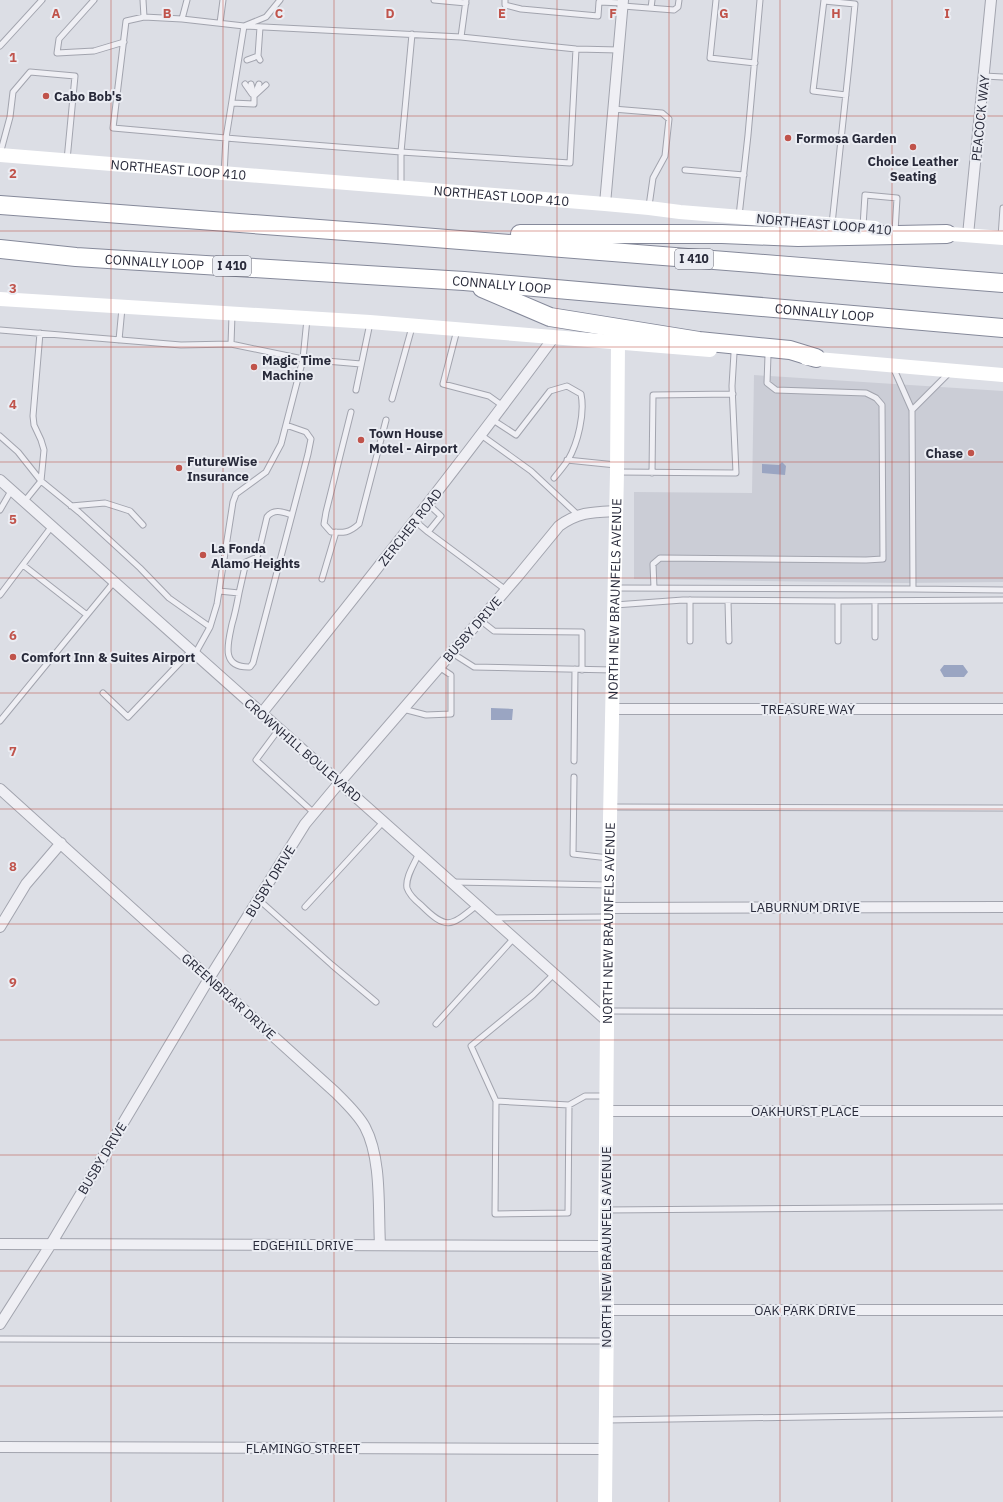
<svg xmlns="http://www.w3.org/2000/svg" width="1003" height="1502" viewBox="0 0 1003 1502" font-family="'IBM Plex Sans',sans-serif">
	<style>
		.built { fill: #cbcdd6 }
		.water { fill: #9aa5c2 }
		.lines { fill: none; stroke-linecap: round; stroke-linejoin: round }
		.lane-casing { stroke: #a2a4ae; stroke-width: 7 }
		.street-casing { stroke: #a2a4ae; stroke-width: 12 }
		.highway-casing { stroke: #85899a; stroke-width: 20 }
		.lane { stroke: #efeff4; stroke-width: 5 }
		.street { stroke: #efeff4; stroke-width: 10 }
		.secondary { stroke: #fff; stroke-width: 14 }
		.highway { stroke: #fff; stroke-width: 18 }
		.grid { fill: none; stroke: #c0534b; stroke-width: 1; stroke-opacity: 0.55 }
		.poi-dot { fill: #c0534b; stroke: #ebedf3; stroke-width: 1.5 }
		.labels { text-anchor: middle; stroke-width: 4; stroke-linejoin: round; paint-order: stroke }
		.shield { fill: #ebedf3; stroke: #626472; stroke-width: 1 }
		.shield-label { font-size: 12px; font-weight: bold; fill: #282a3a }
		.poi-label { font-size: 13px; font-weight: bold; fill: #282a3a; stroke: #ebedf3; text-anchor: start }
		.street-label { font-size: 13px; fill: #282a3a; stroke: #ebedf3 }
		.grid-label { font-size: 13px; text-anchor: middle; font-weight: bold; fill: #c0534b; stroke: #ebedf3; stroke-width: 4; stroke-linejoin: round; paint-order: stroke }
	</style>
	<rect width="100%" height="100%" fill="#dcdee5"/>
	<path class="built" d="M754 375 1003 391V582L903 583 634 579V492L752 493Z"/>
	<path class="water" d="M782 462 786 466 785 475 762 473V464L779 465Z
		M944 665H963L968 672 964 677H944L940 670Z
		M491 708 513 709 512 720H491Z"/>
	<g class="lines">
		<g class="lane-casing">
			<path id="lane" d="M94 0 59 39 57 53 94 51 124 42
				M143 0 144 17
				M187 0 182 19 144 17 126 21 113 128 226 138 224 173
				M280 0 266 17 244 26 226 138 401 152 412 34
				M434 0 466 3
				M505 0V5L521 9 598 16 599 2 623 3
				M716 0 710 58 755 63
				M824 0 813 91 846 95
				M824 1 855 4 849 65 832 224
				M623 6 674 10 678 7 679 0
				M651 8 652 0
				M182 19 244 26 461 37 466 0
				M220 23 223 0
				M260 27 258 56 260 60
				M461 37 576 49 619 50
				M0 46 42 0
				M247 60 258 56
				M984 76 1003 77
				M245 84 252 94
				M255 94 259 84
				M254 96 266 85
				M232 103 254 104V96L251 84
				M613 109 662 113 669 119 665 156 653 178 649 206
				M0 154 10 117 13 92 30 72 75 76 67 160
				M685 170 744 175
				M401 186V152L570 163 576 49
				M739 216 748 135 760 0
				M863 226 865 195 897 198 895 232
				M1001 237 1003 208
				M0 330 181 345 231 344 303 359 361 364
				M457 330 443 384 489 396 503 406
				M119 340 122 308
				M231 344 232 315
				M893 367 912 410 949 373
				M356 390 370 323
				M392 399 412 327
				M912 410 913 589 1003 590
				M351 412 326 512 324 524 331 532C344 533 349 533 359 524L386 420
				M493 420 516 435 550 391 567 386 581 394C585 413 578 443 568 460 564 466 559 472 554 478
				M481 435 531 471 578 515
				M0 436 18 452 41 481 79 512 140 568 169 598 210 627
				M567 460 616 465
				M618 472 736 473 732 386 734 353
				M652 473 653 395 733 394
				M24 502 41 481 44 450 41 440 34 425 33 416 40 333
				M71 506 105 503 130 511 143 525
				M0 510 11 491
				M415 521 428 532 441 516 428 504
				M428 532 506 590
				M23 565 87 615
				M322 579 336 532
				M616 588 913 589
				M654 588 653 564 660 558 866 560 883 559 882 405 876 398 866 393 776 390 767 383 768 355
				M219 591 239 593C237 604 235 614 232 624 228 643 220 668 250 667L253 663 308 454 311 439 306 432 286 425
				M239 593 246 562 257 557 259 551 267 517C274 508 283 512 292 515
				M0 595 52 526
				M690 600V641
				M728 601 729 641
				M838 601V641
				M615 605 683 600 838 601 1003 600
				M480 620 494 631 582 632V670
				M875 637V601
				M452 653 474 667 613 670
				M195 654 210 627 217 604 233 502 236 494 266 472 281 444 303 359 307 319
				M103 693 128 717 191 651
				M403 709 426 715 451 714V675L439 667
				M0 721 114 582
				M279 729 256 760 314 813
				M574 761 575 669
				M574 777 573 854 609 858
				M612 807 1003 808
				M419 853C415 863 405 877 407 888 409 894 416 901 421 905 447 931 451 926 477 905
				M452 882 608 885
				M258 899 332 965 376 1002
				M305 907 384 821
				M492 918 606 917
				M554 974 533 995 471 1046 496 1101 569 1105 585 1096H606
				M608 1011 1003 1012
				M436 1024 514 938
				M496 1101 495 1214 568 1213 569 1105
				M606 1210 1003 1207
				M0 1339 606 1341
				M607 1420 1003 1414"/>
		</g>
		<g class="street-casing">
			<path id="street" d="M605 204 623 0
				M968 235 991 0
				M0 480 607 1021
				M612 709H1003
				M261 714C361 590 460 465 554 337
				M0 789 335 1092C345 1102 358 1114 365 1127 382 1159 378 1209 380 1245
				M608 908 1003 907
				M0 927 26 884 61 843
				M607 1111H1003
				M0 1244 605 1246
				M607 1310H1003
				M0 1324 51 1244 210 977 305 824 340 782 518 576 559 526C578 512 593 512 615 511
				M0 1447 605 1449"/>
		</g>
		<g class="highway-casing">
			<g id="highway">
				<path d="M0 205 385 234 1003 283"/>
				<path d="M520 234H722L798 237 947 234"/>
				<path id="s3" d="M0 249 76 257 464 281 1003 328"/>
				<path d="M482 288 550 317 699 341 790 350 816 358"/>
			</g>
		</g>
		<use href="#lane" class="lane"/>
		<use href="#street" class="street"/>
		<g class="secondary">
			<path id="s1" d="M0 155 605 204 649 208 680 212 875 228"/>
			<path d="M938 233 1003 238"/>
			<path d="M0 299 370 322 710 350"/>
			<path d="M806 358 1003 375"/>
			<path id="s2" d="M605 1502 607 1310 605 1246 608 917 617 472 618 343"/>
		</g>
		<use href="#highway" class="highway"/>
	</g>
	<path class="grid" d="M111 0V1502M223 0V1502M334 0V1502M446 0V1502M557 0V1502M669 0V1502M780 0V1502M892 0V1502M0 116H1003M0 231H1003M0 347H1003M0 462H1003M0 578H1003M0 693H1003M0 809H1003M0 924H1003M0 1040H1003M0 1155H1003M0 1271H1003M0 1386H1003"/>
	<g class="poi-dot">
		<circle cx="46" cy="96" r="4"/>
		<circle cx="788" cy="138" r="4"/>
		<circle cx="913" cy="147" r="4"/>
		<circle cx="254" cy="367" r="4"/>
		<circle cx="361" cy="440" r="4"/>
		<circle cx="971" cy="453" r="4"/>
		<circle cx="179" cy="468" r="4"/>
		<circle cx="203" cy="555" r="4"/>
		<circle cx="13" cy="657" r="4"/>
	</g>
	<g class="labels">
		<g class="shield">
			<rect x="675" y="249" width="38" height="20" rx="3"/>
			<rect x="213" y="256" width="38" height="20" rx="3"/>
		</g>
		<g class="shield-label">
			<text x="694" y="263">I 410</text>
			<text x="232" y="270">I 410</text>
		</g>
		<g class="poi-label">
			<text x="54" y="101">Cabo Bob's</text>
			<text x="796" y="143">Formosa Garden</text>
			<text x="913" y="166" text-anchor="middle">Choice Leather<tspan x="913" dy="15">Seating</tspan></text>
			<text x="262" y="365">Magic Time<tspan x="262" dy="15">Machine</tspan></text>
			<text x="369" y="438">Town House<tspan x="369" dy="15">Motel - Airport</tspan></text>
			<text x="963" y="458" text-anchor="end">Chase</text>
			<text x="187" y="466">FutureWise<tspan x="187" dy="15">Insurance</tspan></text>
			<text x="211" y="553">La Fonda<tspan x="211" dy="15">Alamo Heights</tspan></text>
			<text x="21" y="662">Comfort Inn &amp; Suites Airport</text>
		</g>
		<g class="street-label">
			<text transform="translate(980 118) rotate(-84)" y="5">PEACOCK WAY</text>
			<text dy="5" stroke="none"><textPath href="#s1" startOffset="179">NORTHEAST LOOP 410</textPath></text>
			<text dy="5" stroke="none"><textPath href="#s1" startOffset="503">NORTHEAST LOOP 410</textPath></text>
			<text transform="translate(824 224) rotate(5)" y="5">NORTHEAST LOOP 410</text>
			<text dy="5" stroke="none"><textPath href="#s3" startOffset="155">CONNALLY LOOP</textPath></text>
			<text dy="5" stroke="none"><textPath href="#s3" startOffset="503">CONNALLY LOOP</textPath></text>
			<text dy="5" stroke="none"><textPath href="#s3" startOffset="827">CONNALLY LOOP</textPath></text>
			<text transform="translate(410 527) rotate(-52)" y="5">ZERCHER ROAD</text>
			<text dy="5" stroke="none"><textPath href="#s2" startOffset="903">NORTH NEW BRAUNFELS AVENUE</textPath></text>
			<text transform="translate(472 629) rotate(-49)" y="5">BUSBY DRIVE</text>
			<text x="808" y="714">TREASURE WAY</text>
			<text transform="translate(303 750) rotate(41)" y="5">CROWNHILL BOULEVARD</text>
			<text transform="translate(270 881) rotate(-58)" y="5">BUSBY DRIVE</text>
			<text x="805" y="912">LABURNUM DRIVE</text>
			<text dy="5" stroke="none"><textPath href="#s2" startOffset="579">NORTH NEW BRAUNFELS AVENUE</textPath></text>
			<text transform="translate(229 996) rotate(42)" y="5">GREENBRIAR DRIVE</text>
			<text x="805" y="1116">OAKHURST PLACE</text>
			<text transform="translate(102 1158) rotate(-59)" y="5">BUSBY DRIVE</text>
			<text x="303" y="1250">EDGEHILL DRIVE</text>
			<text transform="translate(606 1247) rotate(-90)" y="5">NORTH NEW BRAUNFELS AVENUE</text>
			<text x="805" y="1315">OAK PARK DRIVE</text>
			<text x="303" y="1453">FLAMINGO STREET</text>
		</g>
	</g>
	<g class="grid-label">
		<text x="56" y="18">A</text>
		<text x="167" y="18">B</text>
		<text x="279" y="18">C</text>
		<text x="390" y="18">D</text>
		<text x="502" y="18">E</text>
		<text x="613" y="18">F</text>
		<text x="724" y="18">G</text>
		<text x="836" y="18">H</text>
		<text x="947" y="18">I</text>
		<text x="13" y="62">1</text>
		<text x="13" y="178">2</text>
		<text x="13" y="293">3</text>
		<text x="13" y="409">4</text>
		<text x="13" y="524">5</text>
		<text x="13" y="640">6</text>
		<text x="13" y="756">7</text>
		<text x="13" y="871">8</text>
		<text x="13" y="987">9</text>
	</g>
</svg>
